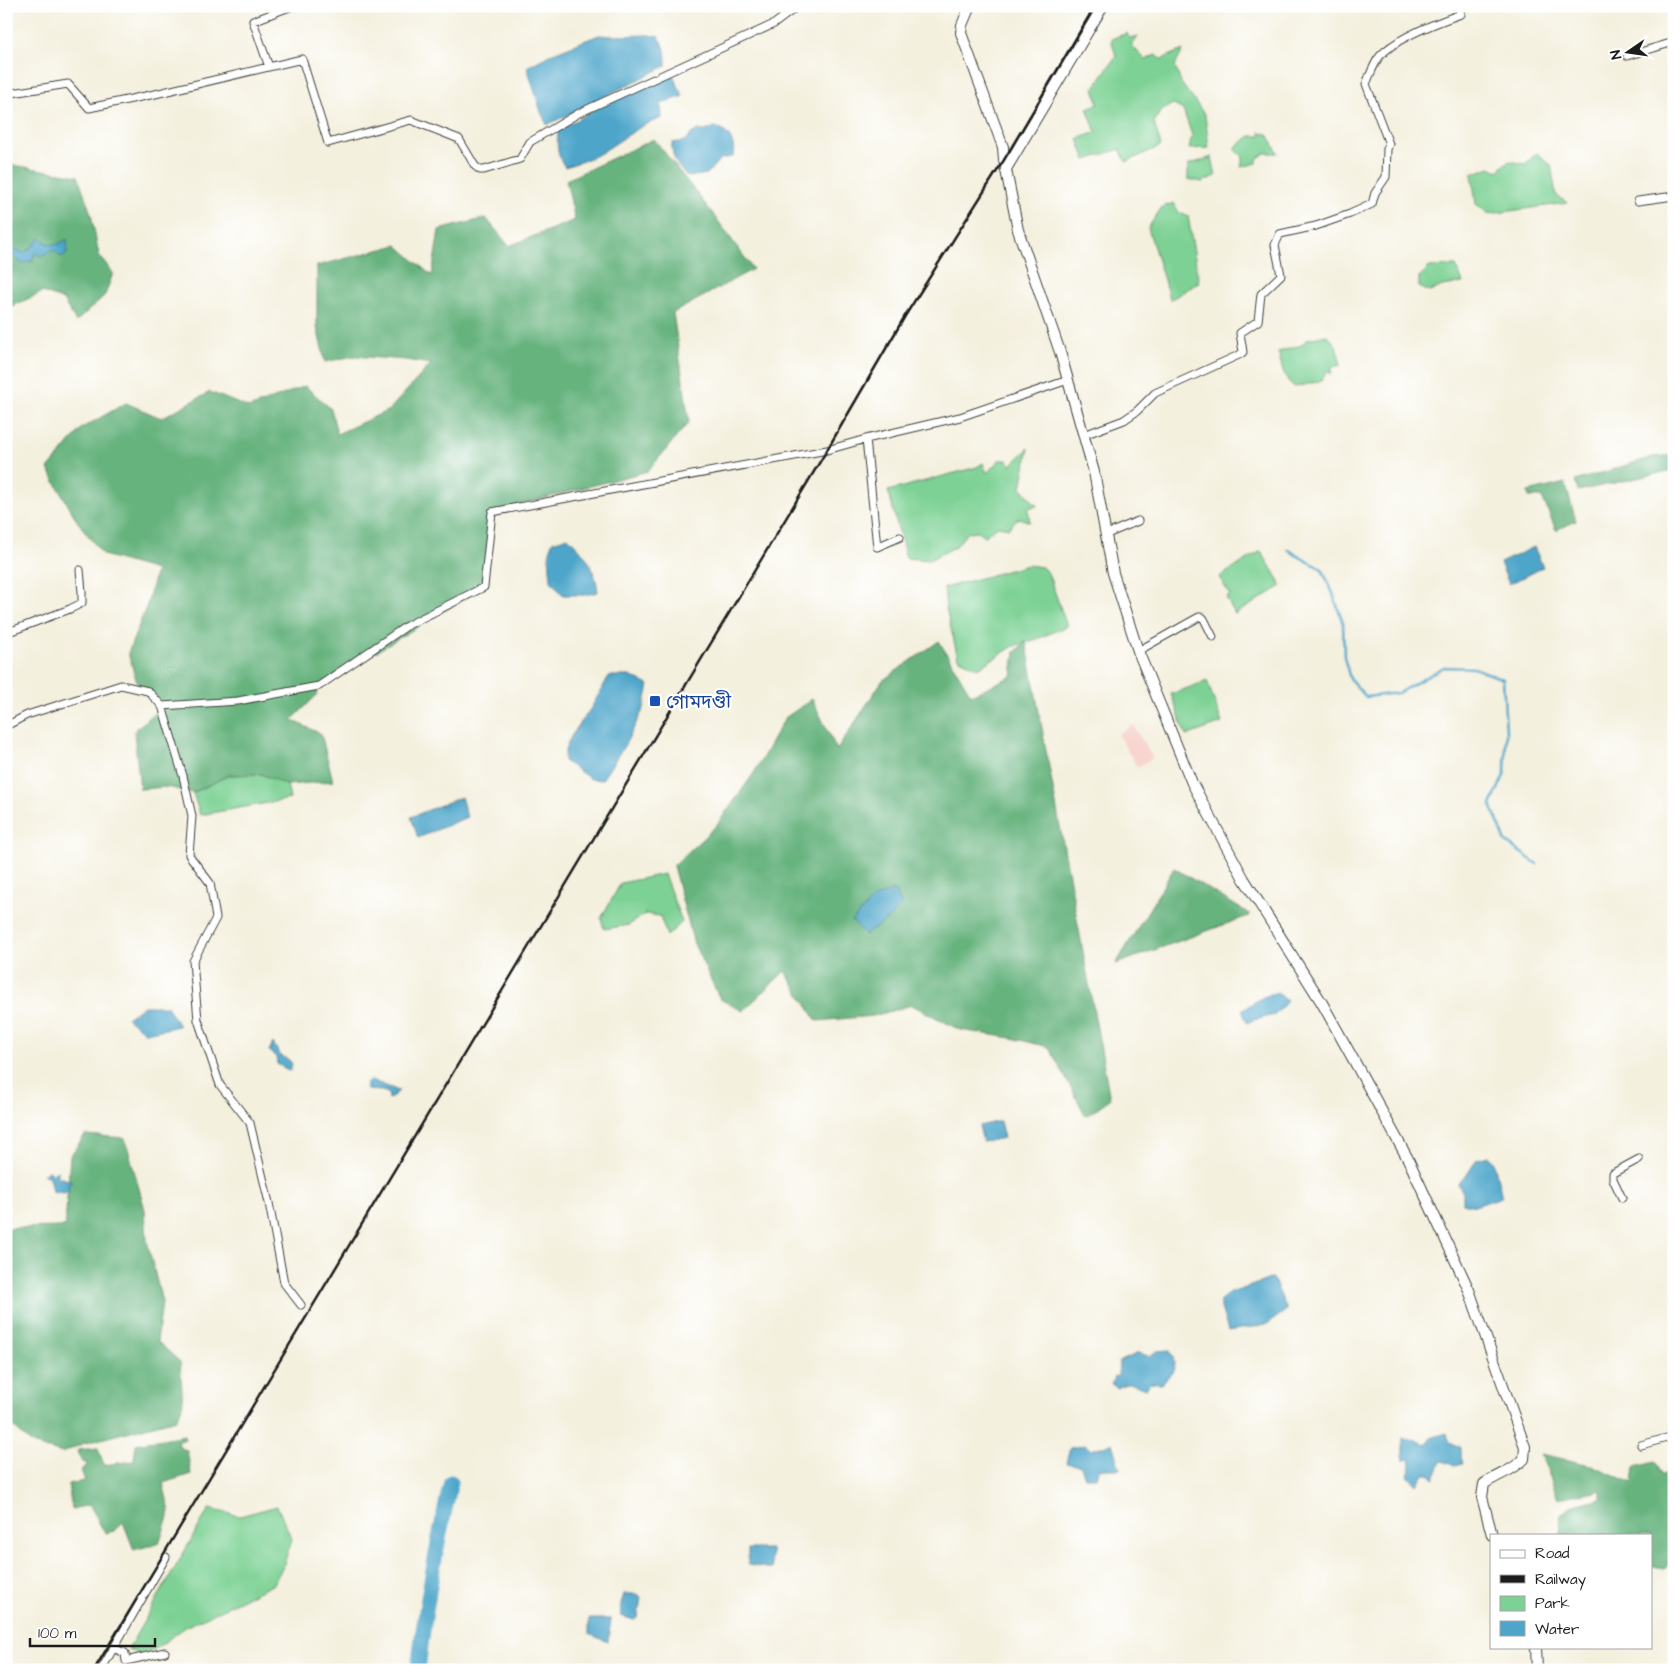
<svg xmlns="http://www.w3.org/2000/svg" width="1680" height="1676" viewBox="0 0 1680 1676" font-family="'Architects Daughter','Noto Sans Bengali',sans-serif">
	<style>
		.built { fill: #f7d0ca }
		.green { fill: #7dd194; stroke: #4c7658 }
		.forest { fill: #66b37e; stroke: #41684d }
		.water { fill: #4da6ca; stroke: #346173 }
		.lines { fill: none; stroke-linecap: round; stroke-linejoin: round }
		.stream { stroke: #4da6ca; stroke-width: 2.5 }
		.river { stroke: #4da6ca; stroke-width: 15 }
		.minor-casing { stroke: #3c3c39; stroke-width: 9 }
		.secondary-casing { stroke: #3c3c39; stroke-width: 12 }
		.minor { stroke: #fff; stroke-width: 7 }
		.secondary { stroke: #fff; stroke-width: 10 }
		.rail { stroke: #1c1c1c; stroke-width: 2.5 }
		.transit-dot { fill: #1a4fb4; stroke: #fff; stroke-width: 2 }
		.labels { text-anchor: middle; stroke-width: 4.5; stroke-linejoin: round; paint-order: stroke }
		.transit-label { font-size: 19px; fill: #164399; stroke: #fff; text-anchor: start }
	</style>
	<rect width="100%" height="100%" fill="#fff"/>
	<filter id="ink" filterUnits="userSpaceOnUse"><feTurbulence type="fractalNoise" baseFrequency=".02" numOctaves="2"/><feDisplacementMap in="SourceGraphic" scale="10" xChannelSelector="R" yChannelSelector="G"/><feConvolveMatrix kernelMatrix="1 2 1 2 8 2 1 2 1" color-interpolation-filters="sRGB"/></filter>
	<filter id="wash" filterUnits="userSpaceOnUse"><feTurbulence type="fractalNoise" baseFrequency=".0096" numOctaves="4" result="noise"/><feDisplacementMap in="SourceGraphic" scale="20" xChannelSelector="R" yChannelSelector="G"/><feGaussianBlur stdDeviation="1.12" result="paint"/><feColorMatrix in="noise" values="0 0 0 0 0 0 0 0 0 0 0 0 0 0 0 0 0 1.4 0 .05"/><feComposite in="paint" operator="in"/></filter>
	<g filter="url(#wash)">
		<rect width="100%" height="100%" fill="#f4f0de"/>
		<path class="built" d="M1133 725 1153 758 1137 767 1118 734Z"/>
		<path class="green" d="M1127 33 1129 38 1139 36 1131 45 1146 60 1155 55 1162 59 1183 50 1175 66 1181 83 1205 115 1209 148 1189 149 1192 135 1183 110 1172 104 1159 113 1154 123 1161 146 1126 162 1120 149 1086 160 1078 139 1096 132 1087 108 1098 104 1094 87 1116 56 1111 39Z
			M1260 132 1268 134 1278 153H1265L1257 159V163L1241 167 1243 157 1234 148 1251 136H1261Z
			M1537 153 1551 165 1556 195 1568 203 1489 214 1476 204 1472 174 1490 167 1498 171 1509 161 1525 164Z
			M1212 157 1216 176 1202 182 1188 179V165Z
			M1174 203 1179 213 1188 216 1199 282 1170 300 1148 228 1162 207Z
			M1456 266 1463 283 1442 286 1430 292 1419 287V277L1429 267Z
			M1327 335 1336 345 1341 365 1332 367 1331 374 1327 371 1321 381 1295 387C1283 380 1282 365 1278 352L1302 345 1307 339Z
			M1029 448 1021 487 1037 506 1028 508 1030 522 1019 518 1009 528 998 526 985 536 977 531 968 532 955 547 929 560 906 558 888 491 977 467 983 463 987 473 999 460H1007L1011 465Z
			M1261 551 1282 586 1235 614 1226 598 1230 595 1219 577Z
			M1028 565 1042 567 1048 573 1067 626 1037 639 1014 646 978 668 958 658 946 608 944 588Z
			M1207 681 1222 723 1186 736 1171 694Z
			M261 774 287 785 290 799 200 815 193 793 229 775Z
			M664 874 682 922 667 936 660 916 645 914 629 925 604 929 601 918 621 883Z
			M277 1506 292 1539 283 1567 272 1585 187 1626 155 1649 141 1655 128 1649 209 1509 240 1516Z"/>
		<path class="forest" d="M654 139 713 214 753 269 673 313 689 422 648 471 492 512 484 587 319 686 317 695 292 720 321 734 333 781 287 785 261 774 229 775 193 793 167 787 140 789 134 731 162 706 139 689 128 653 147 605 156 570 103 555 77 521 48 469 82 428 126 403 161 418 210 392 249 408 305 386 331 409 337 434 389 410 431 364 407 360 353 356 325 362 317 327V266L397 245 432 276 439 230 486 218 509 246 575 220 566 180Z
			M13 165 78 176 91 214 99 255 113 273 105 295 76 322 63 300 43 292 6 309V169Z
			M1674 455V470L1578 491 1575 481 1653 457Z
			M1565 483 1576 521 1556 530 1542 497H1529L1528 492Z
			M939 641 971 695 1012 676 1015 652 1026 641 1110 1099 1086 1116 1049 1047 1012 1038 960 1030 912 1005 873 1016 817 1021 785 971 743 1011 720 999 694 944 673 866 716 826 754 773 785 718 812 699 837 750 882 681Z
			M1174 868 1251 915 1116 964Z
			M85 1135 125 1138 145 1210 147 1241 162 1302 157 1341 180 1362 183 1405 176 1419 82 1444 62 1453 32 1444 6 1420V1230L9 1228 65 1227 70 1156Z
			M184 1435 185 1439 178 1442 180 1448 187 1450 191 1474 163 1483 170 1512 159 1543 134 1550 123 1522 114 1531 106 1533C98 1524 96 1514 89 1505L72 1509 68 1484 85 1481 81 1470 88 1464 81 1461 78 1450 98 1448 104 1465 134 1461 136 1444Z
			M1541 1454 1591 1465 1633 1483 1635 1467 1655 1462 1661 1474 1674 1472V1560L1664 1568 1651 1566V1535H1561L1560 1516 1571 1506 1601 1498V1490L1558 1498Z"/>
		<path class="water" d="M599 35 612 36 648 35 658 36C666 46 666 54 666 66L547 125 541 112 527 67 553 53Z
			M672 73 683 96 661 104 662 118 642 126 601 153 583 161 565 167C556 155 557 145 558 130L582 117 595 108Z
			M715 127C729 131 736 143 733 157L720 159 707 174 688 177C678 168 671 157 672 143L685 141 689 138 691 134 698 130 705 131Z
			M40 238C51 247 55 247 67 239V254L61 257 54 250 40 256 35 253 32 261 21 264 10 251H6V245L24 253 33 246Z
			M568 537C586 555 595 566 598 592L585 595H563L551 581 549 556 552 542Z
			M1534 547 1543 567 1509 584 1500 563Z
			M609 676H630L649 685 644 708 626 743 602 780 591 779 564 761C563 742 579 726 589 711 596 700 602 688 609 676Z
			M461 797 467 817 418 838 411 817Z
			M894 890 902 905 887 920 865 935 852 921 875 897Z
			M1277 992 1287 1001 1275 1015 1253 1020 1247 1023 1242 1010 1263 997Z
			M144 1006H167L179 1026 146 1033 127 1018Z
			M273 1043 280 1055 289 1060 292 1064 290 1071 277 1064 276 1057 269 1051Z
			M371 1080 399 1091 389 1099 388 1093 382 1091 367 1090 365 1088 367 1082Z
			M1000 1121 1004 1138 983 1142 979 1126Z
			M1489 1156 1494 1163 1502 1197 1475 1206 1463 1203V1193L1458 1183 1466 1176 1477 1159Z
			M47 1171 50 1172 52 1175 54 1173 58 1171V1177L72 1181 68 1185 69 1191 63 1193 52 1191 49 1177 43 1174H46Z
			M1273 1278 1287 1310 1266 1325 1228 1331 1219 1301 1228 1294Z
			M1169 1350 1173 1356 1175 1370 1161 1384 1150 1383 1145 1389C1134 1384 1128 1381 1118 1388L1111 1384 1114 1377 1118 1376 1119 1362 1138 1353 1149 1356 1157 1351Z
			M1447 1433 1449 1442 1460 1447V1454L1463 1463 1455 1465 1441 1462 1434 1479 1429 1474H1424L1417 1484 1408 1476 1411 1466 1410 1459 1403 1460V1438L1416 1440 1426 1444 1430 1438Z
			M1112 1443 1120 1469H1099L1096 1477H1085L1081 1466 1066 1463 1070 1448 1086 1445 1091 1450Z
			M748 1549H771L772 1569 748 1565Z
			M624 1594H638L641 1597 638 1617 634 1620 621 1616V1603Z
			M589 1619H611L608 1642 589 1634Z"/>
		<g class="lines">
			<path class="stream" d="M1288 549 1296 555 1322 569 1332 591 1343 623 1344 657 1350 679 1366 697 1398 693 1444 667 1474 668 1503 679 1506 732 1505 773 1491 805 1506 842 1537 864"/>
			<path class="river" d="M418 1670C425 1606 437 1544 451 1482"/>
		</g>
	</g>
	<g filter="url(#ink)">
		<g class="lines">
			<g class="minor-casing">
				<path id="minor" d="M1627 56 1674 42
					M269 67 253 21 292 6
					M6 94 68 84 89 108 155 94 302 59 328 143 411 120 459 139 475 166 480 170H484L520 159 530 142 579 113 774 24 798 6
					M1638 201 1674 196
					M1084 435 1124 420 1137 411 1155 393 1241 354 1243 352 1240 333 1258 321 1261 294 1281 275 1275 245 1280 234 1316 226 1350 214 1372 204 1375 193 1386 177 1387 149 1389 144 1366 84C1370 75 1374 63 1380 56 1396 38 1438 22 1461 14L1458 6
					M866 439 877 547 900 537
					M1107 534 1138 521
					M6 633 70 609 82 603V592L80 570
					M1138 651 1199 617H1202L1204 619 1213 637
					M162 706 183 776 192 816 189 855 210 883 216 918 193 961 198 1020 220 1085 250 1123 269 1203 284 1283 301 1305
					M6 726 27 715 121 685 148 691 162 706 238 701 319 686 408 625 484 587 492 512 827 450 866 439 960 417 1068 380
					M1622 1198 1613 1179V1173L1639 1159
					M1641 1445 1674 1436
					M113 1648 125 1653 126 1661 165 1652
					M101 1670 166 1557"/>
			</g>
			<g class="secondary-casing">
				<path id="secondary" d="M970 6 962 25 961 33 1003 147 1004 160 1018 230 1060 352 1094 472 1113 573 1138 651 1192 783 1244 879 1322 1003 1353 1059 1408 1159 1469 1290 1525 1447 1524 1459C1513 1471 1498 1474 1484 1484L1482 1497 1492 1535
					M1006 169 1103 6
					M1536 1647 1537 1670"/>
			</g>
			<use href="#minor" class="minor"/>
			<use href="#secondary" class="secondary"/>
			<path class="rail" d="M94 1670 827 450 905 316 1004 160 1095 6"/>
		</g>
	</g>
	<rect class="transit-dot" x="649" y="695" width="12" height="12" rx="2.5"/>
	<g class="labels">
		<g class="transit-label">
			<text x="666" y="708">গোমদণ্ডী</text>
		</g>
	</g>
	<rect width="1680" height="1676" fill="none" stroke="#fff" stroke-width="25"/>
	<rect x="1490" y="1534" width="162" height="115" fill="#ffffff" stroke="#a4a4a4"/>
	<rect x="1500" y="1550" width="25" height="8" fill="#ffffff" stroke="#a4a4a4"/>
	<text x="1535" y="1558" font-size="15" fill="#1c1c1c">Road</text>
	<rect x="1500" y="1575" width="25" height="8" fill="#1c1c1c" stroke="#a4a4a4"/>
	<text x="1535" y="1584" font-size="15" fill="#1c1c1c">Railway</text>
	<rect x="1500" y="1596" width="25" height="15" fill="#7dd194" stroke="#a4a4a4"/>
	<text x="1535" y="1608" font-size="15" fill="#1c1c1c">Park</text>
	<rect x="1500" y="1621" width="25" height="15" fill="#4da6ca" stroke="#a4a4a4"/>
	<text x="1535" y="1634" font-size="15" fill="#1c1c1c">Water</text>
	<g transform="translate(1628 52) rotate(257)" stroke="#ffffff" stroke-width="4" paint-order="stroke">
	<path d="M0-4L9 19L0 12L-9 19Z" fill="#1c1c1c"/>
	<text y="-8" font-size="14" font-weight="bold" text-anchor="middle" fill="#1c1c1c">N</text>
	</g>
	<path d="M30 1638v8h125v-8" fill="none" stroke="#1c1c1c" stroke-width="2.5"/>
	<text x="38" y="1638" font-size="15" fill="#1c1c1c" stroke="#ffffff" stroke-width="4" paint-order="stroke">100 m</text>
</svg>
